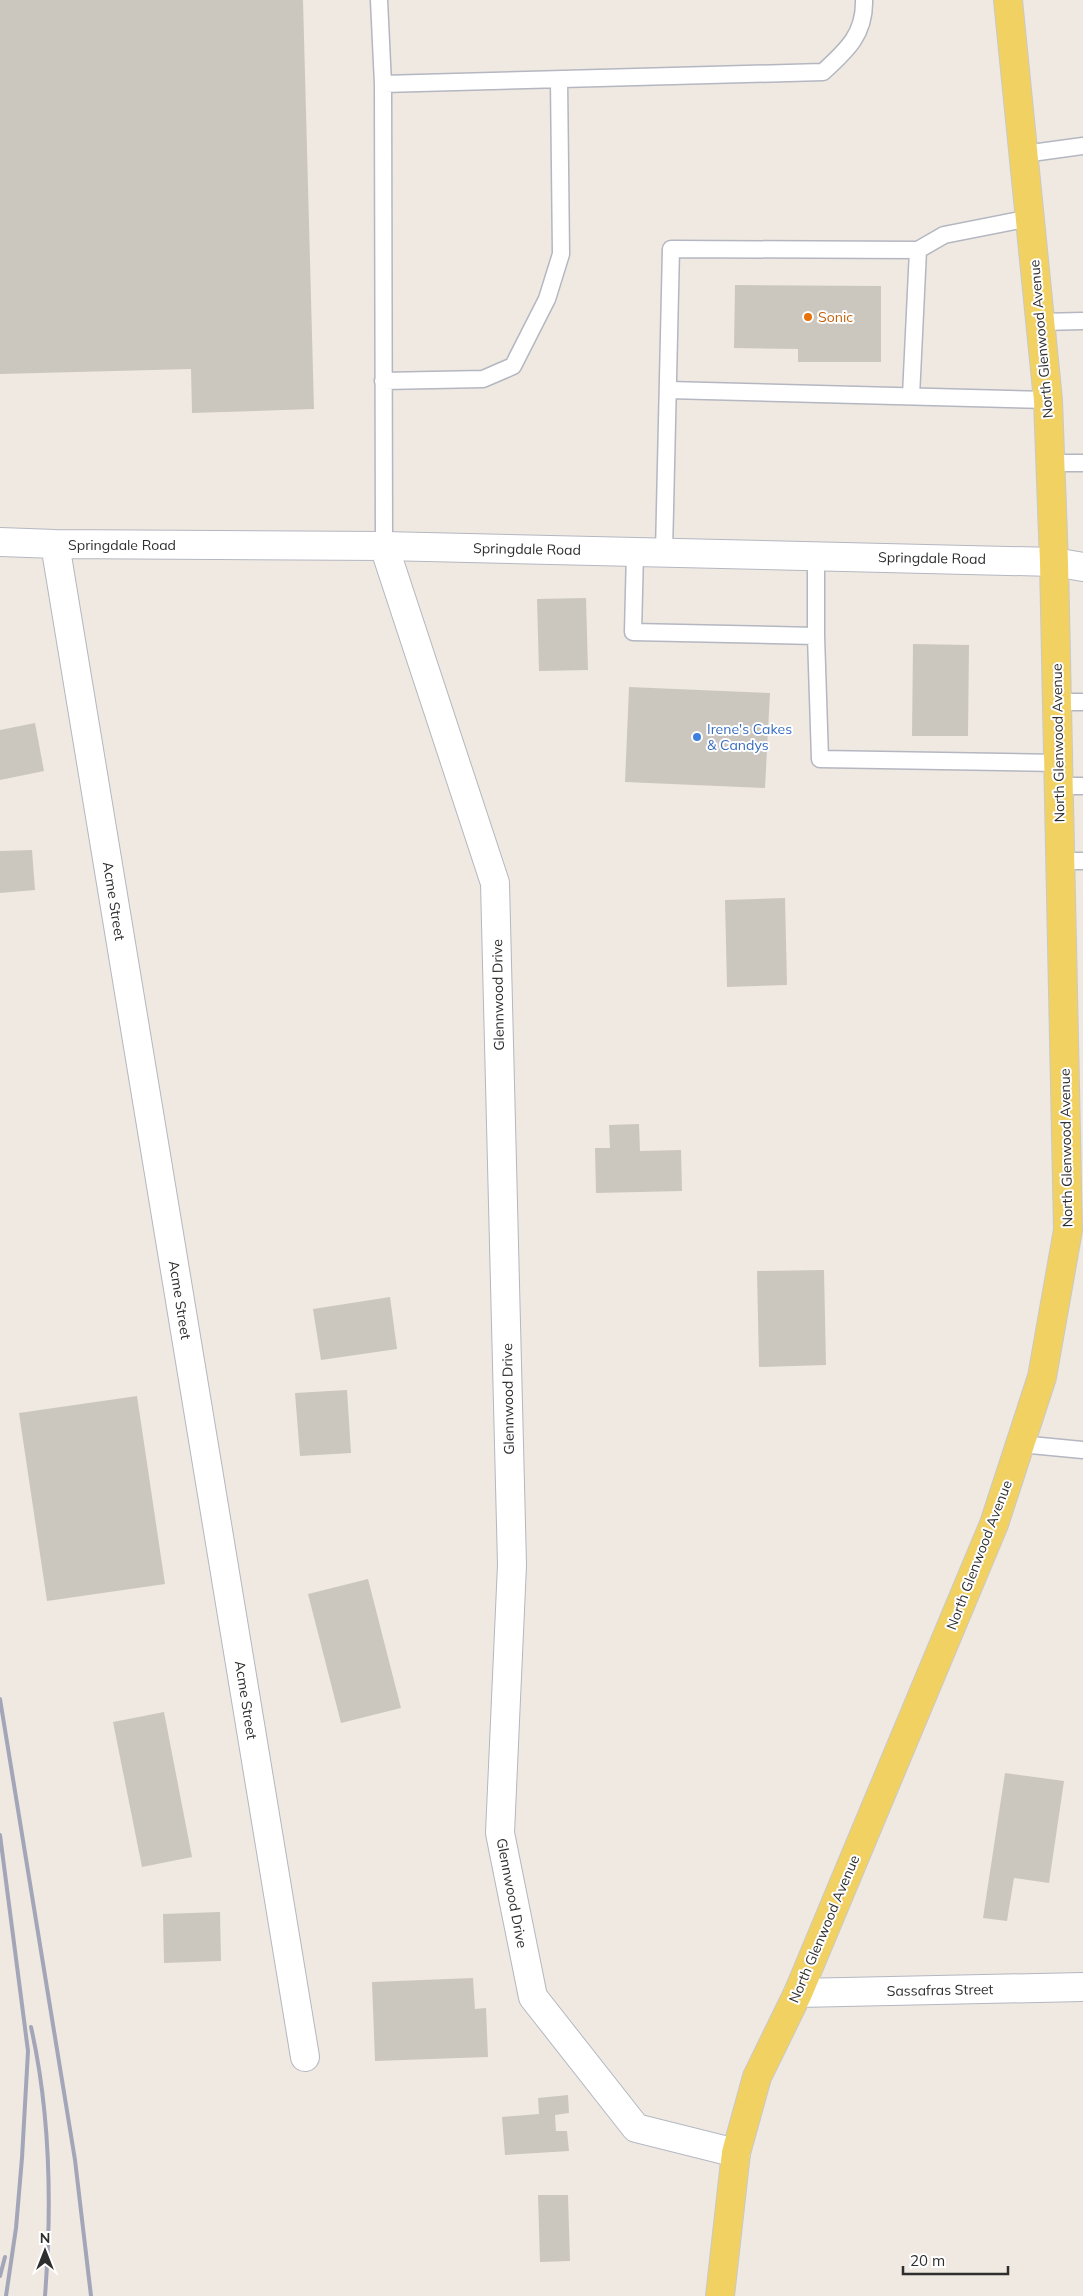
<svg xmlns="http://www.w3.org/2000/svg" width="1083" height="2296" viewBox="0 0 1083 2296" font-family="Mulish,sans-serif">
	<style>
		.building { fill: #cbc7bf }
		.lines { fill: none; stroke-linecap: round; stroke-linejoin: round }
		.lane-casing { stroke: #b4b7c1; stroke-width: 19 }
		.street-casing { stroke: #b4b7c1; stroke-width: 30 }
		.secondary-casing { stroke: #b4b7c1; stroke-width: 30 }
		.primary-casing { stroke: #c9c9c9; stroke-width: 30 }
		.lane { stroke: #fff; stroke-width: 16 }
		.street { stroke: #fff; stroke-width: 28 }
		.secondary { stroke: #fff; stroke-width: 28 }
		.primary { stroke: #f2d163; stroke-width: 28 }
		.rail { stroke: #a3a6b8; stroke-width: 4 }
		.food-dot { fill: #e8710a; stroke: #fff; stroke-width: 2 }
		.shop-dot { fill: #3f7fe0; stroke: #fff; stroke-width: 2 }
		.labels { text-anchor: middle; stroke-width: 4; stroke-linejoin: round; paint-order: stroke }
		.food-label { font-size: 14px; fill: #c56008; stroke: #fff; text-anchor: start }
		.street-label { font-size: 14px; fill: #2e2e2e; stroke: #fff }
		.shop-label { font-size: 14px; fill: #366cbe; stroke: #fff; text-anchor: start }
	</style>
	<rect width="100%" height="100%" fill="#efe9e1"/>
	<path class="building" d="M0 0H303L314 409 192 413 191 369 0 374Z
		M735 285 881 286V362H798V349L734 348Z
		M586 598 588 670 539 671 537 599Z
		M913 644 969 645 968 736H912Z
		M629 687 770 693 765 788 625 782Z
		M35 723 44 771 0 780V730Z
		M32 850 35 890 0 893V851Z
		M785 898 787 985 727 987 725 900Z
		M639 1124 640 1151 681 1150 682 1191 596 1193 595 1148H610L609 1125Z
		M824 1270 826 1365 759 1367 757 1271Z
		M390 1297 397 1349 321 1360 313 1309Z
		M347 1390 351 1453 300 1456 295 1393Z
		M137 1396 165 1584 47 1601 19 1413Z
		M368 1579 401 1708 341 1723 308 1594Z
		M164 1712 192 1857 142 1867 113 1722Z
		M1005 1773 1064 1781 1049 1883 1014 1878 1007 1921 983 1918Z
		M220 1912 221 1961 164 1963 163 1914Z
		M473 1978 475 2009 486 2008 488 2057 375 2061 372 1982Z
		M568 2095 569 2113 555 2115 556 2131H567L569 2151 505 2155 502 2117 539 2114 538 2098Z
		M538 2195H568L570 2261 540 2262Z"/>
	<g class="lines">
		<g class="lane-casing">
			<path id="lane" d="M379 0 383 84 384 546
				M383 84 823 72C847 50 865 34 864 0
				M1024 154 1083 146
				M1040 322 1083 321
				M383 381 483 379 513 366 547 299 561 254 559 80
				M668 390 1048 400
				M911 396 918 250
				M1050 463H1083
				M635 552 633 632 816 636V556
				M664 552 671 249 918 250 944 235 1030 218
				M816 636 820 759 1058 763
				M1057 702H1083
				M1058 786H1083
				M1060 861H1083
				M1020 1444 1083 1450"/>
		</g>
		<g class="street-casing">
			<path id="street" d="M0 542 55 544 384 546 1054 562
				M55 544 305 2057
				M384 546 495 883 512 1565 500 1833 533 1997 636 2128 736 2153
				M798 1993 1083 1987"/>
		</g>
		<g class="secondary-casing">
			<path id="secondary" d="M1054 562 1083 567"/>
		</g>
		<g class="primary-casing">
			<path id="primary" d="M720 2296 736 2153 757 2077 798 1993 994 1524 1042 1377 1068 1230 1054 562 1048 400 1008 0"/>
		</g>
		<use href="#lane" class="lane"/>
		<use href="#street" class="street"/>
		<use href="#secondary" class="secondary"/>
		<use href="#primary" class="primary"/>
		<path class="rail" d="M0 1699 75 2160 91 2296
			M0 1835 28 2051 22 2158 16 2228 6 2296
			M31 2027C51 2116 52 2206 45 2296
			M0 2276 5 2257"/>
	</g>
	<circle class="food-dot" cx="808" cy="317" r="5"/>
	<circle class="shop-dot" cx="697" cy="737" r="5"/>
	<g class="labels">
		<g class="food-label">
			<text x="818" y="322">Sonic</text>
		</g>
		<g class="street-label">
			<text transform="translate(1041 339) rotate(-95)" y="5">North Glenwood Avenue</text>
			<text x="122" y="550">Springdale Road</text>
			<text transform="translate(527 549) rotate(1)" y="5">Springdale Road</text>
			<text transform="translate(932 558) rotate(1)" y="5">Springdale Road</text>
			<text transform="translate(1058 743) rotate(-91)" y="5">North Glenwood Avenue</text>
			<text transform="translate(114 901) rotate(81)" y="5">Acme Street</text>
			<text transform="translate(498 995) rotate(-91)" y="5">Glennwood Drive</text>
			<text transform="translate(1066 1148) rotate(-91)" y="5">North Glenwood Avenue</text>
			<text transform="translate(180 1300) rotate(81)" y="5">Acme Street</text>
			<text transform="translate(508 1399) rotate(-91)" y="5">Glennwood Drive</text>
			<text transform="translate(979 1555) rotate(-69)" y="5">North Glenwood Avenue</text>
			<text transform="translate(246 1700) rotate(81)" y="5">Acme Street</text>
			<text transform="translate(512 1893) rotate(79)" y="5">Glennwood Drive</text>
			<text transform="translate(824 1929) rotate(-67)" y="5">North Glenwood Avenue</text>
			<text transform="translate(940 1990) rotate(-1)" y="5">Sassafras Street</text>
		</g>
		<g class="shop-label">
			<text x="707" y="734">Irene's Cakes<tspan x="707" dy="16">&amp; Candys</tspan></text>
		</g>
	</g>
	<g transform="translate(45 2251)" stroke="#ffffff" stroke-width="4" paint-order="stroke">
	<path d="M0-4L9 19L0 12L-9 19Z" fill="#2e2e2e"/>
	<text y="-8" font-size="14" font-weight="bold" text-anchor="middle" fill="#2e2e2e">N</text>
	</g>
	<path d="M903 2266v8h105v-8" fill="none" stroke="#2e2e2e" stroke-width="2.5"/>
	<text x="910" y="2266" font-size="15" fill="#2e2e2e" stroke="#ffffff" stroke-width="4" paint-order="stroke">20 m</text>
</svg>
